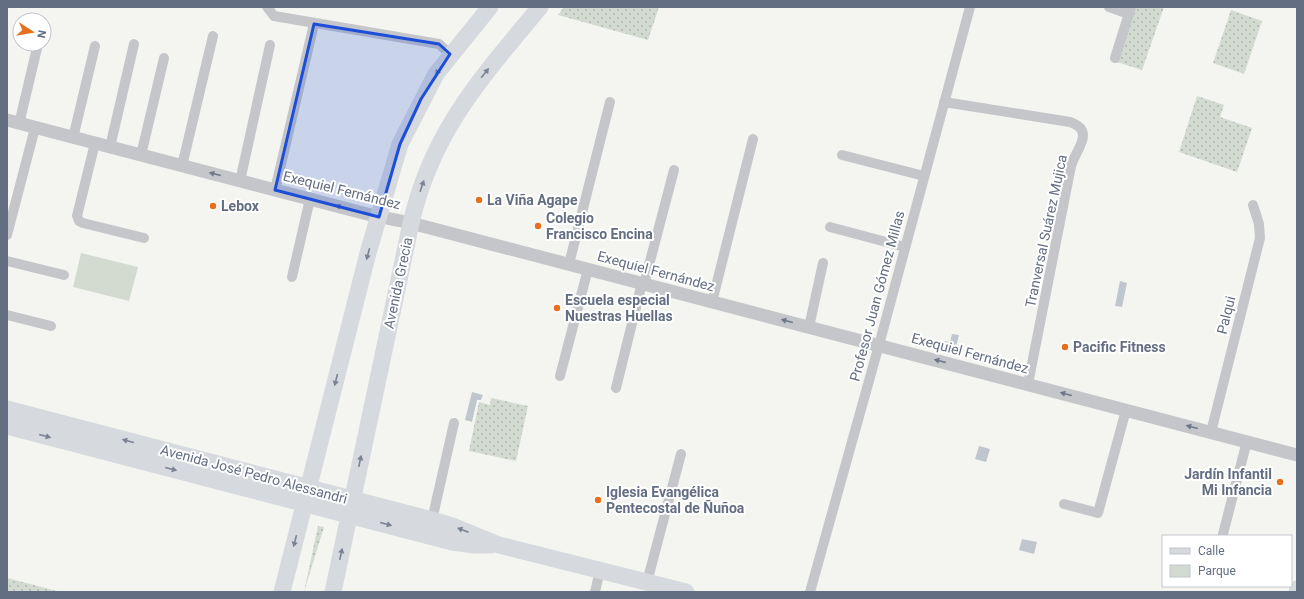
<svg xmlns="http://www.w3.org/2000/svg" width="1304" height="599" viewBox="0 0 1304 599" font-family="Roboto,sans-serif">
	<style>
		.green { fill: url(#green-dots) }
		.pitch { fill: #d3dbd1 }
		.water { fill: #bfc6cd }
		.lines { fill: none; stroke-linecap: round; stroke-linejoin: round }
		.minor { stroke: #c4c6ca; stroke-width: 10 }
		.tertiary { stroke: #c4c6ca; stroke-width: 13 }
		.secondary { stroke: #d6d9de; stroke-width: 15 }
		.primary { stroke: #d6d9de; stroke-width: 17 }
		.oneway { fill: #7a8394 }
		.oneway2 { fill: #6d7789 }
		.marked { fill: #1d4ed8; fill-opacity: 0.2; stroke: #1d4ed8; stroke-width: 3; stroke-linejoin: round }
		.poi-dot { fill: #e57120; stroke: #fff; stroke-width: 1.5 }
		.labels { text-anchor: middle; stroke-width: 4; stroke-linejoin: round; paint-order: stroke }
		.street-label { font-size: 14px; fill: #636e82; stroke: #fff }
		.poi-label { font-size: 14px; font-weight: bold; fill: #636e82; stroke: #fff; text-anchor: start }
	</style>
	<defs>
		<pattern id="green-dots" width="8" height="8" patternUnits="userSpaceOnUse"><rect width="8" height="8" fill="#d3dbd1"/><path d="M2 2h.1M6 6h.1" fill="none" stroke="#afb6af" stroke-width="1.8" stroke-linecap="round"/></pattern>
	</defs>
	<rect width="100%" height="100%" fill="#f4f5f0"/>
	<path class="green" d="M564 7H659L648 40 558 15Z
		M1136 7H1164L1142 70 1117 62Z
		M1231 10 1262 21 1244 74 1213 63Z
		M1197 96 1224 105 1220 117 1252 128 1237 172 1179 152Z
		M491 398 528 406 516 461 469 451 479 402 490 405Z
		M318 526 324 527 304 592Z
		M7 578 57 591V592H7Z"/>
	<path class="pitch" d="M81 253 138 267 129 301 73 287Z"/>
	<path class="water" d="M1120 281 1127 283 1122 307 1115 306Z
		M952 334 959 335 956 347 944 344 945 341 950 342Z
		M472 392 483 395 481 400H477L472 422 465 420Z
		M979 446 990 449 986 462 975 459Z
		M1022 539 1037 542 1034 554 1019 550Z"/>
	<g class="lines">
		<path class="minor" d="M267 7 274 16 439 44 450 54
			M1109 7 1129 14
			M1115 58 1131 7
			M944 102 1070 122C1096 131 1076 149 1071 166L1028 384
			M19 124 38 44
			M73 138 95 46
			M95 143 77 216 79 221 83 223 144 238
			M110 147 134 44
			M141 155 164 58
			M842 155 924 176
			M182 166 213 36
			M240 181 270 45
			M275 190 314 24
			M830 227 905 247
			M7 235 35 128
			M7 261 64 275
			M569 264 610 102
			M292 277 310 199
			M644 284 674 170
			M712 302 753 139
			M7 315 51 326
			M809 327 823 263
			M560 376 588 269
			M616 388 642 283
			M1211 432 1260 238 1259 224 1253 205
			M1064 504 1098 513 1126 410
			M432 520 454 423
			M1223 534 1247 441
			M647 582 681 454
			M595 592 600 570
			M810 592 879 345 970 7"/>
		<path class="tertiary" d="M7 120 371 215 411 223 1297 455"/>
		<path class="secondary" d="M1296 592 1297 588"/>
		<path class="primary" d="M7 409 432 520 455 527 499 545 686 592
			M7 426 452 542 474 545H492
			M282 592 368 253 400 144 436 74 490 7
			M333 592 411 223C432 131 482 77 540 7"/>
	</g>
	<defs><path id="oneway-solid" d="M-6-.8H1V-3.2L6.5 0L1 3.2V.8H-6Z"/></defs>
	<g class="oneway">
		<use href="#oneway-solid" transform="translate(439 70) rotate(125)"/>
		<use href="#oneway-solid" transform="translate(485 73) rotate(-51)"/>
		<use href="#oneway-solid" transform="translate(422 186) rotate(-71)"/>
		<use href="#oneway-solid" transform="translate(368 254) rotate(105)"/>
		<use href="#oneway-solid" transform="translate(336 380) rotate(104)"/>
		<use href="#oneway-solid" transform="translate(45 436) rotate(15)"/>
		<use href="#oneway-solid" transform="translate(128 441) rotate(-165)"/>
		<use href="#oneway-solid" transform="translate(360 461) rotate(-78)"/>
		<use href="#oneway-solid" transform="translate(171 469) rotate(14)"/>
		<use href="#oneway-solid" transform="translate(386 524) rotate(15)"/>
		<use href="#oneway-solid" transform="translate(463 530) rotate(-159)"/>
		<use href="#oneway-solid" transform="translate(295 541) rotate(104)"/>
		<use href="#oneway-solid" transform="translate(341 554) rotate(-78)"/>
	</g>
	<g class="oneway2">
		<use href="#oneway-solid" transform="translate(215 174) rotate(-166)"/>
		<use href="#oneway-solid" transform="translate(341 207) rotate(-165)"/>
		<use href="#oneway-solid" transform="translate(787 321) rotate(-165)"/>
		<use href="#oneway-solid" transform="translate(940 361) rotate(-165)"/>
		<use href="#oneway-solid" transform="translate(1066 394) rotate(-165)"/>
		<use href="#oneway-solid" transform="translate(1192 427) rotate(-165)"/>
	</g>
	<path class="marked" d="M314 24 439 44 450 54 421 99 400 144 379 217 275 190Z"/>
	<g class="poi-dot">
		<circle cx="479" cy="200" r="4"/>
		<circle cx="213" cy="206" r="4"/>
		<circle cx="538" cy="226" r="4"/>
		<circle cx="557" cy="308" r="4"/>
		<circle cx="1065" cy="347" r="4"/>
		<circle cx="1280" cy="482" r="4"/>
		<circle cx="598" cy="500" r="4"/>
	</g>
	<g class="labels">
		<g class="street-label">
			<text transform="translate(342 190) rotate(14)" y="5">Exequiel Fernández</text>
			<text transform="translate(1046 231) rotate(-78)" y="5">Tranversal Suárez Mujica</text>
			<text transform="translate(656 271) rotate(15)" y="5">Exequiel Fernández</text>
			<text transform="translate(398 283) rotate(-78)" y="5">Avenida Grecia</text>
			<text transform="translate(877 296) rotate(-75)" y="5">Profesor Juan Gómez Millas</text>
			<text transform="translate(1226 315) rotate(-76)" y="5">Palqui</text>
			<text transform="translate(970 353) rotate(15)" y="5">Exequiel Fernández</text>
			<text transform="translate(254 474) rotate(15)" y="5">Avenida José Pedro Alessandri</text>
		</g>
		<g class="poi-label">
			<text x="487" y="205">La Viña Agape</text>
			<text x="221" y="211">Lebox</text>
			<text x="546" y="223">Colegio<tspan x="546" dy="16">Francisco Encina</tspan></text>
			<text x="565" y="305">Escuela especial<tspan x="565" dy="16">Nuestras Huellas</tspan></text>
			<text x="1073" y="352">Pacific Fitness</text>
			<text x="1272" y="479" text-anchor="end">Jardín Infantil<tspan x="1272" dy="16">Mi Infancia</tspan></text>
			<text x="606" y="497">Iglesia Evangélica<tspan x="606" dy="16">Pentecostal de Ñuñoa</tspan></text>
		</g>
	</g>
	<rect width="1304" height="599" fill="none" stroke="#636e82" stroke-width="16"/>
	<rect x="1162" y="535" width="130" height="52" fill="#ffffff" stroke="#c1c5cd"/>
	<rect x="1170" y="548" width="20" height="6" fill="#d6d9de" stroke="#c1c5cd"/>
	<text x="1198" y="555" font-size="12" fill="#636e82">Calle</text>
	<rect x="1170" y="565" width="20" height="12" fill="#d3dbd1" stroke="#c1c5cd"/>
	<text x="1198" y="575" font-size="12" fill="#636e82">Parque</text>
	<g transform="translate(32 32) rotate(102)"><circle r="19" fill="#ffffff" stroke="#c1c5cd"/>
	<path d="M0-3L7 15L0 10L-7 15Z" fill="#e57120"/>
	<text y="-6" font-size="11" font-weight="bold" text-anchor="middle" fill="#636e82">N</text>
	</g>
</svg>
